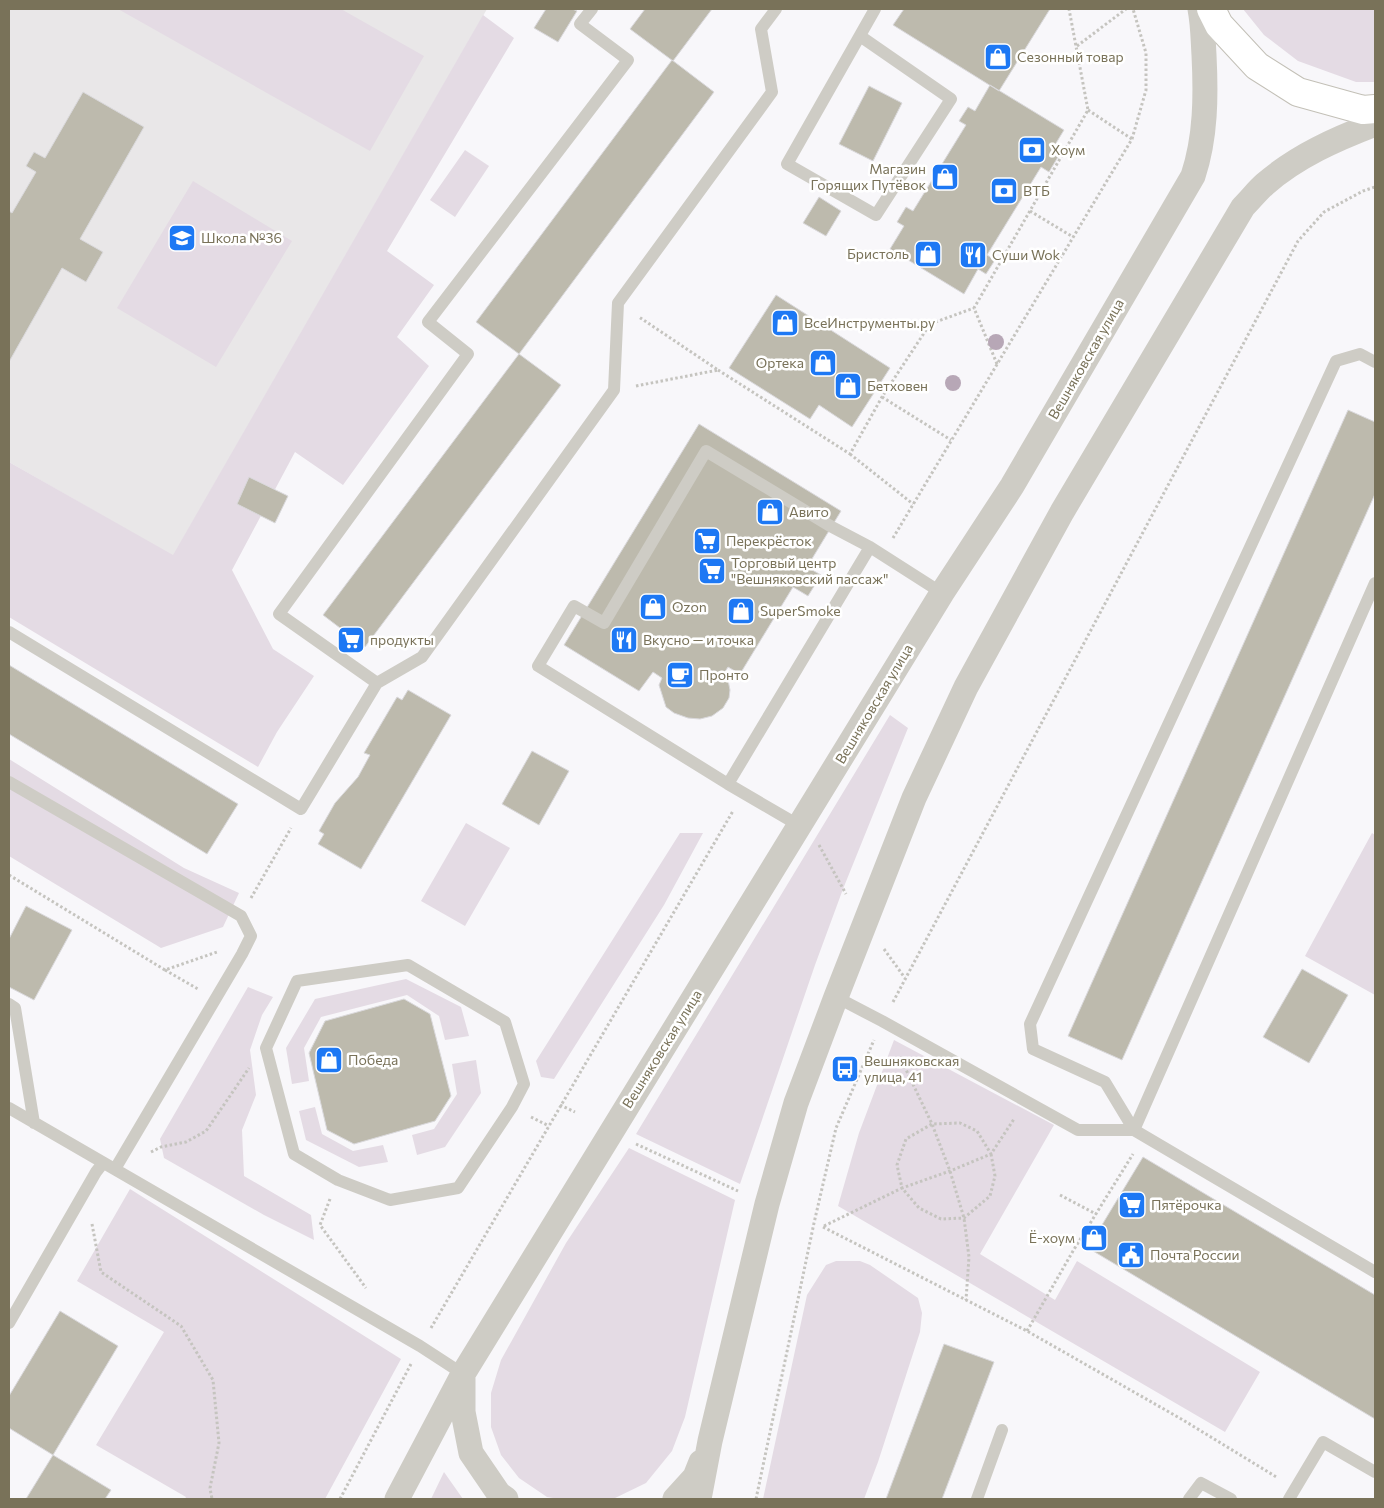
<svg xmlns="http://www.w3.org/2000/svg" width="1384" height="1508" viewBox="0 0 1384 1508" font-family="Commissioner,sans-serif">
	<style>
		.built { fill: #e9e7e8 }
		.green { fill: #e4dbe4 }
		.building { fill: #bdbaad; stroke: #dad9dc }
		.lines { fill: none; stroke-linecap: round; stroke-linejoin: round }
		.secondary-casing { stroke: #c3c0b7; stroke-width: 30 }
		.path { stroke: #c5c4bf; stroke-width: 3; stroke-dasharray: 2.5 2.5; stroke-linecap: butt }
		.lane { stroke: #ceccc5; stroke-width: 12 }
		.street { stroke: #ceccc5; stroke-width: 25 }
		.secondary { stroke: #fff; stroke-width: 28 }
		.tree { fill: #b7a7b6 }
		.labels { text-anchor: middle; stroke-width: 5; stroke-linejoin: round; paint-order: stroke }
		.poi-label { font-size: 14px; fill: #797259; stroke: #fff; text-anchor: start }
		.street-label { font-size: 14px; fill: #797259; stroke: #fff }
	</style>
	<rect width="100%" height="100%" fill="#f8f7fa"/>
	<path class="built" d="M9 9H487L173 556 9 462Z"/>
	<path class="green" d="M118 9H341L424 56 370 151Z
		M1243 9H1375V82H1356L1298 61 1264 35Z
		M483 15 514 38 387 251 434 285 397 337 429 366 343 485 295 452 232 570 273 649 314 676 277 732 258 767 9 617V462L173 555Z
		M465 150 489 166 455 217 430 200Z
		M193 181 292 241 216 367 117 308Z
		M890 715 908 728 843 889 815 965 740 1184 636 1134Z
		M9 759 184 868 239 893 223 927 161 948 9 856Z
		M466 823 510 848 465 926 421 901Z
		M680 833H703L664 905 554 1079 541 1077 536 1061Z
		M1372 833 1375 835V995L1305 956Z
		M406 979 461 1007 469 1036 445 1040 439 1016 407 995 321 1017 304 1048 309 1081 292 1084 286 1048 315 999Z
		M248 987 273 997 262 1015 250 1050 256 1095 242 1130 244 1176 311 1215 314 1240 264 1215 164 1158 160 1139Z
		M894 1040 1054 1125 980 1254 1055 1300 1077 1261 1260 1372 1225 1432 838 1206 859 1133Z
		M476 1060 481 1093 445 1147 417 1155 412 1135 434 1129 457 1094 452 1064Z
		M315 1107 322 1134 353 1151 383 1145 388 1162 359 1167 306 1140 299 1111Z
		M629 1148 735 1200 685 1417 672 1451 646 1483 613 1499H559L547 1497 519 1478 501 1455 491 1427V1393L501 1360 566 1243Z
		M130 1189 401 1359 325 1499H185L186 1497 96 1445 164 1332 77 1281Z
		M836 1261H860L870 1265 918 1298 922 1313 920 1332 878 1462 864 1499H763L807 1295 826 1265Z
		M444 1472 463 1499H431Z"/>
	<path class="building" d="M546 9H572L577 11 558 42 534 28Z
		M645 9H712L673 61 630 29Z
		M904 9H1050L999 91 893 25Z
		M672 60 714 92 519 354 476 322Z
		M990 85 1064 130 1050 153 1058 157 1049 172 1041 167 987 255 995 260 986 274 978 269 964 294 890 249 904 226 897 222 906 207 913 211 966 125 959 121 968 107 975 111Z
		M869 86 902 103 873 161 839 144Z
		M83 92 144 127 80 239 103 252 86 282 62 268 9 362V211L12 213 36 172 26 166 34 152 45 158Z
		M819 197 841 211 826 236 803 223Z
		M776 295 890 368 852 427 819 405 810 419 729 368Z
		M519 354 561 385 365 647 323 615Z
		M1348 410 1375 422V494L1122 1060 1068 1036Z
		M699 424 841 511 807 567 821 575 808 596 793 587 740 674 728 667 723 675 728 680 730 690 729 698 723 708 712 716 700 719 688 718 674 713 666 707 659 685 662 678 653 672 639 691 564 645Z
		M249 477 288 496 275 523 237 504Z
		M9 665 238 804 207 854 9 734Z
		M408 690 451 715 361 869 318 844 324 834 319 831 335 803 358 777 370 755 364 753 397 697 402 700Z
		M532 751 569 771 539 825 502 804Z
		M26 906 72 930 34 1000 9 987V939Z
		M1302 969 1348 995 1309 1063 1263 1037Z
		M404 999 430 1014 451 1096 435 1121 354 1144 327 1130 309 1053 325 1021Z
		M1143 1157 1375 1295V1419L1088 1248Z
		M60 1311 118 1346 53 1455 9 1428V1396Z
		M944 1344 994 1362 942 1499H886Z
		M53 1455 111 1490 105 1499H26Z"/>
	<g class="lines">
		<g class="secondary-casing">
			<path id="secondary" d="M1211 9 1219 25 1257 66 1298 92 1363 110 1375 109"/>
		</g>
		<path class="path" d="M1077 46 1126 9
			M1088 110 1132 139
			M1030 211 1073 237
			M997 364 974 308 1088 110 1069 9
			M718 370 850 454 882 397 930 324 974 308
			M636 386 718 370 639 317
			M882 397 951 440
			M850 454 913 504
			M893 538 1132 139 1146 90V53L1133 9
			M819 845 846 894
			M9 875 165 970 217 952
			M251 898 291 828
			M884 949 905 978
			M165 970 198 989
			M893 1002 1298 241 1324 212 1363 191 1375 187
			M900 1057 932 1124 950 1171 964 1218 969 1257 966 1300
			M560 1105 575 1112
			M531 1117 549 1126
			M636 1144 738 1191
			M151 1152 161 1147 186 1142 206 1131 249 1068
			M991 1154 995 1176 990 1196 964 1218 941 1219 919 1208 902 1188 950 1171Z
			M1060 1195 1096 1214
			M330 1199 320 1225 366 1288
			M92 1224 101 1272 181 1326 213 1380 219 1443 210 1488 212 1499
			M824 1226 902 1188 897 1165 906 1139 932 1124 960 1123 977 1131 991 1154 1014 1119
			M823 1227 1027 1331 1183 1420 1278 1478
			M431 1328 733 811
			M1027 1331 1073 1251 1133 1154
			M340 1499 411 1364
			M756 1499 814 1223 836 1128 874 1040"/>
		<path class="lane" d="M860 36 951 99 876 215 787 164 875 9
			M1375 362 1360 354 1336 361 1030 1024 1033 1049 1105 1082 1134 1130 1375 583
			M9 632 301 809 377 683 279 614 468 354 428 322 628 60 580 24 592 9
			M377 683 422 657 614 390 618 303 772 92 761 29 776 9
			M9 782 241 916 251 936 242 954 115 1169
			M728 784 538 666 574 606 604 623 706 451 832 527 870 547
			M800 826 728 784 870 547 942 593
			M408 965 505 1022 524 1084 512 1107 458 1188 390 1200 338 1180 294 1154 266 1048 297 981Z
			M836 997 882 1021 1078 1130H1134L1375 1272
			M9 1004 15 1008 34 1123
			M9 1108 420 1346 463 1374
			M9 1323 96 1172 103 1163
			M977 1499 1002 1430
			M1189 1499 1201 1483 1231 1499
			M1289 1499 1323 1442 1375 1472"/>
		<path class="street" d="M463 1379V1412L471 1453 499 1494 506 1499
			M397 1499 463 1374 942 593 1012 486 1193 176C1206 137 1206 95 1204 55 1203 39 1203 24 1200 9
			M675 1499 695 1477 701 1462
			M699 1499 710 1441 767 1204 796 1103 836 997 914 798 966 687 1062 512 1243 207C1251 199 1257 191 1265 184 1297 156 1336 139 1375 124"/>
		<use href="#secondary" class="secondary"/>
	</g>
	<g class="tree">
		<circle cx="996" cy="342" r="8"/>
		<circle cx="953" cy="383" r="8"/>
	</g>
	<defs>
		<g id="shop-square" transform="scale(1.4375)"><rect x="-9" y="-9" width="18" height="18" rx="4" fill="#1d78f4" stroke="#fff"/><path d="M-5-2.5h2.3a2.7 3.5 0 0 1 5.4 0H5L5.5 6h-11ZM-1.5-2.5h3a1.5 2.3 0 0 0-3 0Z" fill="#fff"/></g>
		<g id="bank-square" transform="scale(1.4375)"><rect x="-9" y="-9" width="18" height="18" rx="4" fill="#1d78f4" stroke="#fff"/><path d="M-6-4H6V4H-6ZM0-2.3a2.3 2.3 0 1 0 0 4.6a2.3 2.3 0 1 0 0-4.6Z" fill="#fff"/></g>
		<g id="school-square" transform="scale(1.4375)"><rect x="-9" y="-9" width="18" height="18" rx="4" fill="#1d78f4" stroke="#fff"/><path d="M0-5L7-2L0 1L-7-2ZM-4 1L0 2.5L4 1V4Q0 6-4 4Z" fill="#fff"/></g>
		<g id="restaurant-square" transform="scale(1.4375)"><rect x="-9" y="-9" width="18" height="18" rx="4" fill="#1d78f4" stroke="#fff"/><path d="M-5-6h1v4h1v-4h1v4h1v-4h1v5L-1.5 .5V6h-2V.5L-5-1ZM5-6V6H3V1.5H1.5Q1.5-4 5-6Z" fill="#fff"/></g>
		<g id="supermarket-square" transform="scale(1.4375)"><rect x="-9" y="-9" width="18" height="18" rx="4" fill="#1d78f4" stroke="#fff"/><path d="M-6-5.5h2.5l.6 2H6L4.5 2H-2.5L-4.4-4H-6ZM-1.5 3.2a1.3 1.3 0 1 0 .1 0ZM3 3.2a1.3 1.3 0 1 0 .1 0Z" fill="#fff"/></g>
		<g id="cafe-square" transform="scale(1.4375)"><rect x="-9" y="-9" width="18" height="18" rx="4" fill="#1d78f4" stroke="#fff"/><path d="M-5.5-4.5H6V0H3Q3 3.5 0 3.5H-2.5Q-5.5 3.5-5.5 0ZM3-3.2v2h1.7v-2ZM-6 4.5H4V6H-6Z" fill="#fff"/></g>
		<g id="bus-square" transform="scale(1.4375)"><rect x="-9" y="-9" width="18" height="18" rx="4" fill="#1d78f4" stroke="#fff"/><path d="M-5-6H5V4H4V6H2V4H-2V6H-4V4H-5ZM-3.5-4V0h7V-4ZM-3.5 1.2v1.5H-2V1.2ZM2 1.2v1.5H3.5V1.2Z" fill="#fff"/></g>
		<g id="civic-square" transform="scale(1.4375)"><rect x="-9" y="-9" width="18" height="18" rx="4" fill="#1d78f4" stroke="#fff"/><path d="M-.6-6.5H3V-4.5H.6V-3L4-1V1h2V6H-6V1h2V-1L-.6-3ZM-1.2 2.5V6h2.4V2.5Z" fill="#fff"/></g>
	</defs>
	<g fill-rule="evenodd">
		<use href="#shop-square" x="998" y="57"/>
		<use href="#bank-square" x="1032" y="150"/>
		<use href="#shop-square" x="945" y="177"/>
		<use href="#bank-square" x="1004" y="191"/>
		<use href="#school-square" x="182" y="238"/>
		<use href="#shop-square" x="928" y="254"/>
		<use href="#restaurant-square" x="973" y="255"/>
		<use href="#shop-square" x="785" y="323"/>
		<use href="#shop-square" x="823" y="363"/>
		<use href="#shop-square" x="848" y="386"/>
		<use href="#shop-square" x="770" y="512"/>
		<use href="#supermarket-square" x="707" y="541"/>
		<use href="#supermarket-square" x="712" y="571"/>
		<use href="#shop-square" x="653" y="607"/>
		<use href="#shop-square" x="741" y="611"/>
		<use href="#supermarket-square" x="351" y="640"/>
		<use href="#restaurant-square" x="624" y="640"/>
		<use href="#cafe-square" x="680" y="675"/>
		<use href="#shop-square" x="329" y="1060"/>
		<use href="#bus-square" x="845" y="1069"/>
		<use href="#supermarket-square" x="1132" y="1205"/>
		<use href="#shop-square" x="1094" y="1238"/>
		<use href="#civic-square" x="1131" y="1255"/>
	</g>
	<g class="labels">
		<g class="poi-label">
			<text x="1017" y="62">Сезонный товар</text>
			<text x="1051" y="155">Хоум</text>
			<text x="926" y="174" text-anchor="end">Магазин<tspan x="926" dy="16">Горящих Путёвок</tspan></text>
			<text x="1023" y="196">ВТБ</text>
			<text x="201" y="243">Школа №36</text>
			<text x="909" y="259" text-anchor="end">Бристоль</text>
			<text x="992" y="260">Суши Wok</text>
			<text x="804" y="328">ВсеИнструменты.ру</text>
			<text x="804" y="368" text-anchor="end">Ортека</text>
			<text x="867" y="391">Бетховен</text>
			<text x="789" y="517">Авито</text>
			<text x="726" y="546">Перекрёсток</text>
			<text x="731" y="568">Торговый центр<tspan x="731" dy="16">"Вешняковский пассаж"</tspan></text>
			<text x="672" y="612">Ozon</text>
			<text x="760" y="616">SuperSmoke</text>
			<text x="370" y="645">продукты</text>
			<text x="643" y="645">Вкусно — и точка</text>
			<text x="699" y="680">Пронто</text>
			<text x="348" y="1065">Победа</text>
			<text x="864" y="1066">Вешняковская<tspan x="864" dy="16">улица, 41</tspan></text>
			<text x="1151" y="1210">Пятёрочка</text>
			<text x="1075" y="1243" text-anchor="end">Ё-хоум</text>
			<text x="1150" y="1260">Почта России</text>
		</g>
		<g class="street-label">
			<text transform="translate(1086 359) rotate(-60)" y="5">Вешняковская улица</text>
			<text transform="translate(874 704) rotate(-59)" y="5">Вешняковская улица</text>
			<text transform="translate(662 1049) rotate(-58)" y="5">Вешняковская улица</text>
		</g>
	</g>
	<rect width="1384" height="1508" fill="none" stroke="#797259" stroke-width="20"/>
</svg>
